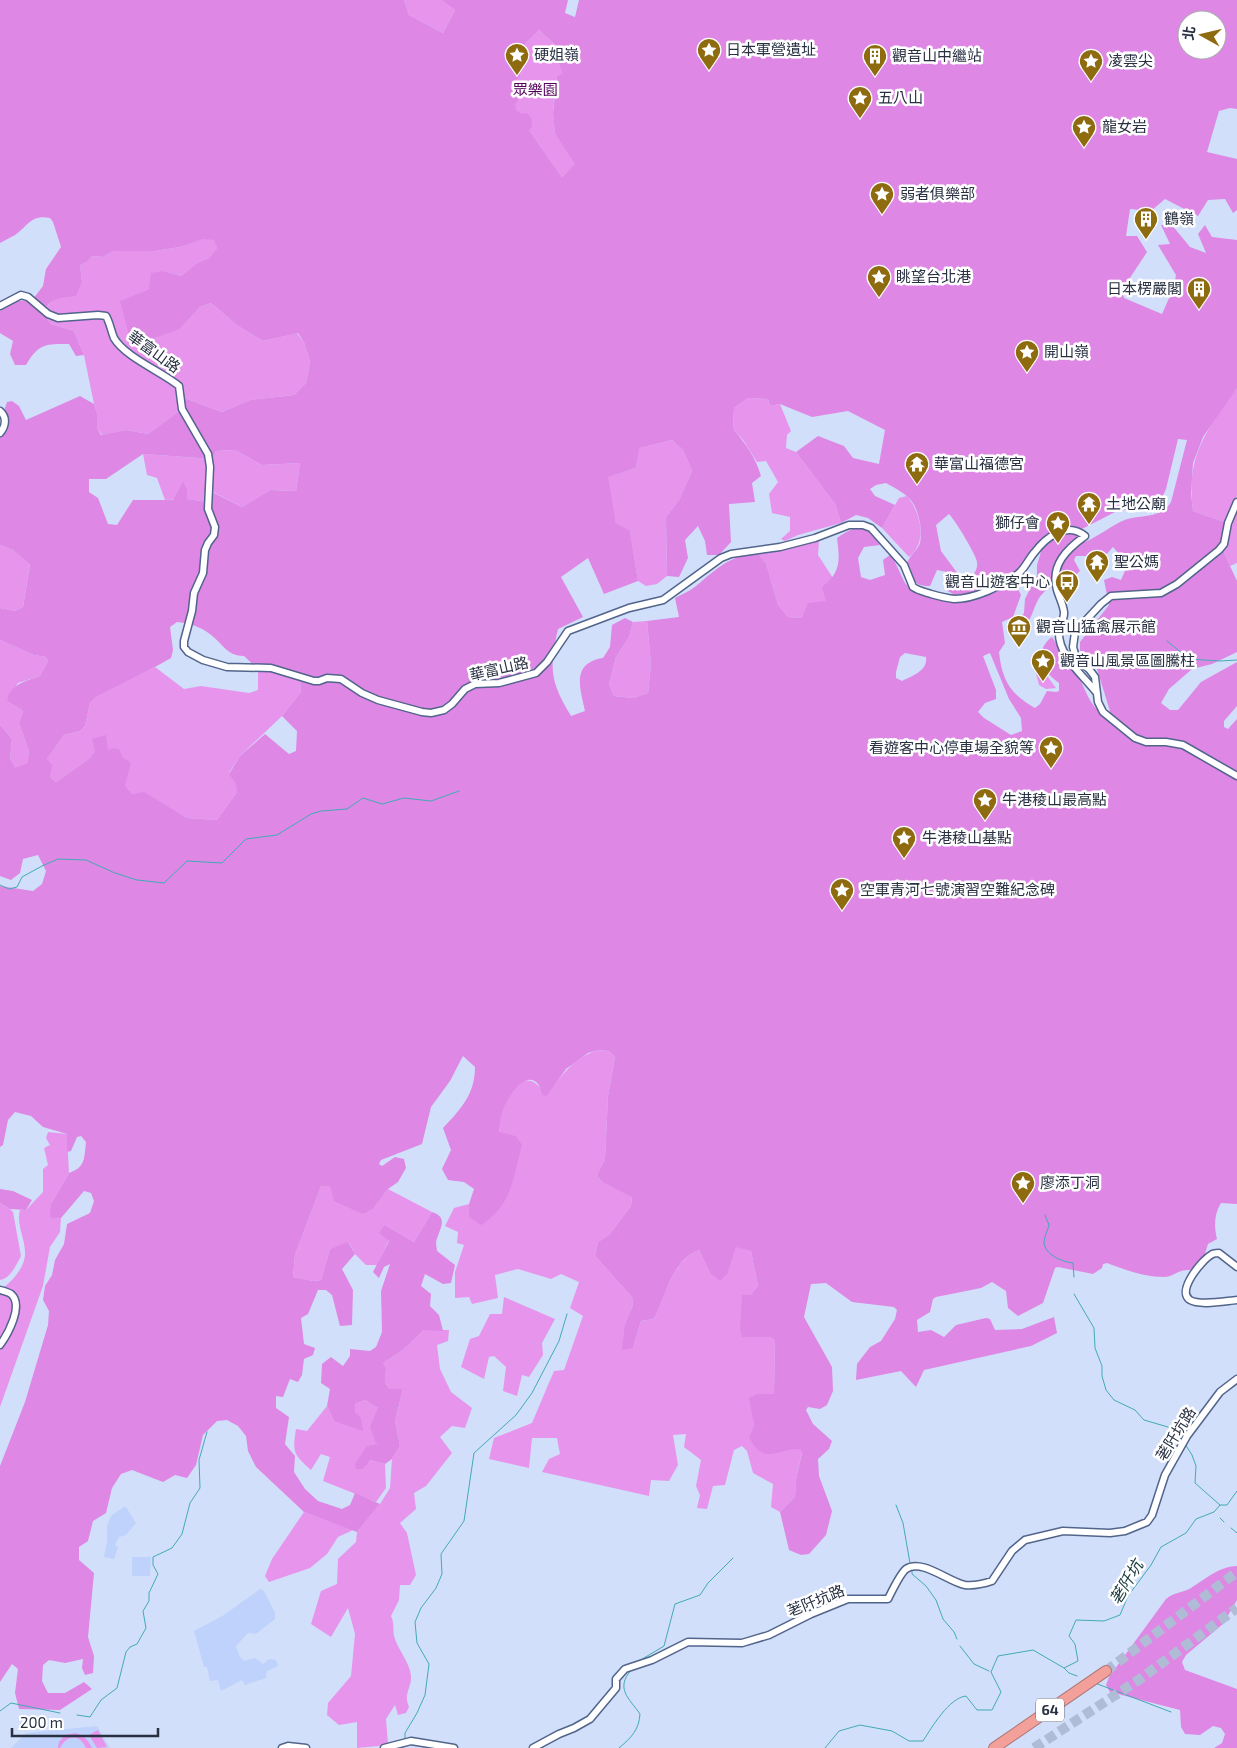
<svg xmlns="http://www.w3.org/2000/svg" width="1237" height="1748" viewBox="0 0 1237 1748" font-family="'Exo 2','Noto Sans TC',sans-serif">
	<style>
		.built { fill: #bed2fb }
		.green { fill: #e794ed }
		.forest { fill: #de87e4; fill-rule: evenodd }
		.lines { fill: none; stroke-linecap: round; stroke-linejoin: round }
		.stream { stroke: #42aab5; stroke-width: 1 }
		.highway-tunnel { stroke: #b0bcd5; stroke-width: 10; stroke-dasharray: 10 5; stroke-linecap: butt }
		.minor-casing { stroke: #51648b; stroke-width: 9 }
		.highway-casing { stroke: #ad797b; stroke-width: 12 }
		.minor { stroke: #fff; stroke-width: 6 }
		.highway { stroke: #f4a09a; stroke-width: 10 }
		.labels { text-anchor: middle; stroke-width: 5; stroke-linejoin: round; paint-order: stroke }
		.shield { fill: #fff; stroke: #686e7b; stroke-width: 1 }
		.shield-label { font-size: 14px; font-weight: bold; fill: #283042 }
		.poi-label { font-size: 15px; fill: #283042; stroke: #fff; text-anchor: start }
		.park-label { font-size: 15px; fill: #53005a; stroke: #fff }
		.street-label { font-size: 15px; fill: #283042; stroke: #fff }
		.water-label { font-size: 16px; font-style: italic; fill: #17373a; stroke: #fff }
	</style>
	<rect width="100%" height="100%" fill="#d2dffa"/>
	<path class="built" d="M124 1507H126L136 1523 126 1535 119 1537 115 1545 118 1547 114 1559 104 1557 107 1542V1526L109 1520 112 1515Z
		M132 1557H151L150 1576H132Z
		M260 1589 264 1591 275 1613V1619L256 1634 248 1633 236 1646 240 1657 244 1661 255 1658 263 1664 269 1659 276 1660 278 1666 267 1671 266 1678 245 1685 242 1680 221 1691 218 1680 210 1681 207 1667H204L194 1631 224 1615Z
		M97 1726 110 1748H11L26 1733Z"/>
	<path class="green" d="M404 0H441L455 10 443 33 409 15Z
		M539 30 561 50 559 63 562 73 557 76 553 112 555 134 576 164 562 177 529 130 522 114 515 110 510 86 520 77V58L526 43Z
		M203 238 215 240 217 248 209 258 197 263 181 276 164 271 149 289 121 301 180 329 200 307 211 303 238 326 263 341 297 333 304 342 310 362 306 383 294 395 250 400 222 412 187 399 182 409 148 434 126 430 102 435 97 428V413L94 404 84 355 74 331 51 324 44 314C46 301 71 288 82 281L80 265 87 262 92 256 103 257 113 251H155L180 247Z
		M1237 388V496L1224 522 1193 511C1188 469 1196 447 1219 413 1225 405 1231 395 1237 388Z
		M748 398 768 399 770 406 780 404 791 431 787 435 786 448 796 452 835 504 841 523 798 535 785 541 781 539 790 531V517L772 513 769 494 778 482 766 461 757 462 743 440 733 429 734 408Z
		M672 440 683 450 692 471 679 500 666 517 667 576 657 584 646 586 638 581 630 532 616 523 607 477 636 468 638 448Z
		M235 450 262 465 300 463 296 491 270 490 242 507 213 492 209 502 186 499 165 500 157 478 147 475 143 454 213 459 216 451Z
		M907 496C921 513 928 542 909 557L882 528 899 498Z
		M1237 511V563L1230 566 1224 553 1230 528Z
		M819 541 818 555 833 578 827 601 802 618 788 617 778 605 766 563 757 553Z
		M0 545 13 550 30 563 23 607 15 611 0 608Z
		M647 621 651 664 648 693 633 698 614 696 609 684 616 657 629 637 633 622Z
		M0 640 34 655 46 657 48 661 40 676 18 683 7 701 23 711 19 723 29 751 27 763 15 769 10 758 12 739 0 725Z
		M1042 664 1045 673 1056 688 1046 689 1039 685 1034 666Z
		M155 667 184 689 201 686 249 693 258 690V669L300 680 301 692 282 716 240 756 229 773 237 784V792L217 820 187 818 144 793 132 794 125 785 108 752 95 750 90 758 56 782 50 777 47 759 64 735 80 731 85 726 90 703 95 696Z
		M598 1050 609 1051 615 1057 608 1096 605 1159 597 1175 602 1182 632 1196 631 1206 609 1235 598 1242 595 1256 632 1297 633 1305 625 1324 633 1348 641 1321 653 1319 656 1315C666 1291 674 1260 699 1250L710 1273H728L736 1246 751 1251 758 1286 750 1295 742 1337H772L775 1340 774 1394H756L750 1398 754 1425 749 1437 800 1449 802 1452 796 1479 795 1497 780 1512 771 1507 773 1484 753 1473 747 1451 742 1446 734 1450 725 1485 713 1486 707 1509 697 1508 700 1495 696 1486 701 1460 684 1447 686 1434 673 1435 678 1465 669 1481 651 1480 649 1496 542 1472 549 1459 560 1454 557 1438H532L529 1468 489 1459 494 1438 532 1423 554 1371 564 1370 583 1316 570 1308 579 1282 561 1274 551 1279 518 1269 495 1275 498 1298 472 1304 469 1297 455 1298V1272L464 1245 457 1243 458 1232 445 1226 454 1208 469 1204V1217L515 1136 499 1133C500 1125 500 1116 503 1109 513 1085 527 1066 547 1096 561 1076 573 1058 598 1050Z
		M48 1132 67 1134 69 1173 51 1204 53 1219 61 1218 60 1232 50 1247 43 1286 0 1407V1290C11 1283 26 1267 25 1252 25 1238 16 1224 20 1210H26L43 1192V1169L48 1165 44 1148 50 1145 46 1138Z
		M321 1186H330L374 1208 388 1189 432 1212 414 1242 385 1225 389 1240 377 1265H366L355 1254 349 1243 330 1249 321 1280 313 1281 293 1277 295 1255Z
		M0 1203 10 1209 13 1212 21 1256C16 1265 11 1278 0 1280Z
		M504 1297 555 1319 542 1343 543 1355 529 1377 522 1375 517 1396 503 1391 506 1367 494 1356 489 1357 484 1379 461 1367 470 1339 479 1336 490 1314H502Z
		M424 1330H449L448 1341 437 1345 440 1369 451 1392 472 1408 465 1428 452 1426 440 1437 452 1453 426 1486 414 1493 416 1509 400 1523 407 1533 416 1575 410 1585H400L399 1600 391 1616C395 1623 392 1631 395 1639 399 1651 410 1663 411 1676 412 1688 403 1693 409 1707L406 1713 398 1715 395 1705 386 1719 388 1744 379 1746 357 1748V1722L339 1725 327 1715 328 1703 351 1676 355 1634 348 1608 331 1637 311 1624 321 1591 337 1584 338 1559 356 1542 357 1532 380 1504 390 1488 392 1459 400 1446 395 1421 403 1389H390C383 1382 383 1372 383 1363L403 1350Z
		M365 1400 378 1408 380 1444 370 1460 385 1464 386 1488 376 1502 323 1481 330 1457 321 1454 311 1470C294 1455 292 1453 296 1429L307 1431 327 1406 334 1421 355 1412V1404Z
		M304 1512 353 1530 338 1537 327 1554 310 1568 269 1582 265 1576 272 1559Z
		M98 1730 107 1747 97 1748 89 1735Z
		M75 1733C84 1735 88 1740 92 1748H86C80 1734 67 1734 60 1748H58L59 1742 65 1735Z"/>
	<path class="forest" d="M0 0H404L409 15 443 33 455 10 441 0H568L565 13 575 17 579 0H1237V109L1230 108 1219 111 1207 152 1237 159V210L1233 213 1225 199 1208 200 1198 216 1165 199 1151 211 1130 209 1126 236H1137L1147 252 1122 290 1124 298 1162 314 1174 287 1176 275 1158 245 1170 244 1161 225 1171 224 1190 247 1206 253 1198 234 1205 225 1212 237 1237 240V388L1203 437 1193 463 1191 493 1193 511 1224 522 1230 528 1224 553 1237 581V652L1212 664 1192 669 1169 689 1161 703 1170 710H1178L1201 682 1237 662V706L1224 721V727L1228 729 1237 719V1204L1221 1203C1214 1214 1214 1227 1217 1239L1208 1244 1203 1260 1190 1270C1178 1269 1174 1277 1164 1277 1144 1277 1126 1270 1107 1263L1103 1264 1102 1268 1093 1274 1058 1267 1055 1268 1043 1303 1018 1316 1008 1308 1006 1291 992 1282 981 1288 936 1297 933 1299 930 1312 917 1320 918 1332 931 1330 944 1337 956 1325 986 1318 990 1319 995 1330 1022 1329 1054 1317 1057 1333 1031 1346 924 1370 916 1387 901 1371 856 1380 857 1364 870 1347 881 1341 895 1319 897 1310 894 1307 852 1302 826 1283 811 1284 804 1317 832 1367 833 1391 827 1405 820 1409 808 1407 806 1410 813 1424 832 1441 829 1449 818 1459 819 1476 832 1511 826 1535 809 1554 801 1555 789 1550 780 1512 795 1497 796 1479 802 1453 800 1449C778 1448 764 1467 749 1437L754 1425 749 1398 756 1394H774L775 1340 771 1337H742L740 1329 742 1295H750L758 1286 751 1251 736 1247 728 1273 720 1281 710 1273 699 1250C674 1259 666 1292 656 1315L653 1319 641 1321 633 1348 622 1350 625 1324 633 1305 632 1297 595 1256 598 1242 609 1235 631 1206 632 1197 602 1182 597 1175 605 1159 608 1096 615 1057 609 1051 598 1050 588 1053 566 1069 547 1096 542 1095C541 1088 539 1082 532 1080 519 1077 505 1102 502 1113 500 1119 500 1126 499 1132L516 1136 522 1145C513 1177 512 1206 481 1225L469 1217V1204L474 1189 464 1182 448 1180 442 1169 451 1150 443 1128C461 1109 475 1094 475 1067L463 1056 450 1081 431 1107 422 1144 381 1160 379 1164 382 1166 395 1157 404 1159 406 1168 398 1182 388 1189 374 1208 363 1214 334 1201 330 1186H321L295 1255 293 1277 313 1281 321 1280 330 1249 348 1242 355 1254 342 1269 353 1290 352 1325 340 1326 332 1295 326 1290H318L308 1314 301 1318 304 1344 315 1348 313 1355 304 1359 302 1375 298 1382 290 1379 283 1397 276 1396V1408L289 1417 285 1444 295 1456 294 1472 305 1489 318 1501 342 1509 350 1505 355 1493 380 1504 357 1532 304 1512 256 1467 248 1451 246 1436 238 1426 227 1420 217 1421 203 1435 196 1465 187 1478 175 1475 163 1482 132 1470 121 1474 112 1488 106 1513 93 1521 88 1541 79 1547V1560L94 1573 88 1637 94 1656 93 1673 85 1675 82 1668 83 1659 65 1663 49 1660 43 1665 42 1681 48 1693H65L84 1682 92 1689 60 1710 19 1709 15 1693 18 1669 12 1664 0 1682V1466L25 1402 48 1325 49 1311 43 1300 45 1286 52 1275 55 1260 64 1244 67 1224 90 1213 94 1201 91 1193 84 1191 61 1218 53 1219 50 1216 51 1204 69 1173C86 1167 84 1158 86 1142L81 1136 77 1137 71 1151 67 1152V1134L43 1127 31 1116 15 1112 8 1120 3 1145 0 1147V886L33 891 42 884 46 871 38 855 23 859 20 873 11 880 0 876V725L12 739 10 758 15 768 27 763 29 751 19 723 23 711 7 701C10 684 26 681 40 676L48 661 46 657 34 655 0 640V608L15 611 23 607 30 564 13 550 0 545V434L4 411 7 402 12 401 19 406 26 420 80 396 94 404 97 413V428L101 435 126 430 148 434 182 409 183 401 187 399 222 412 250 400 294 395 306 383 310 362 304 342 298 333 263 341 238 326 211 303 200 307 180 329 142 342 130 339 120 301 149 289 151 273 164 271 181 276 197 263 209 258 217 248 214 240 203 239 180 247 155 251H113L103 257 92 256 87 262 80 265 82 281 76 296C63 297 47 298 44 314L51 324 74 331 84 355 76 356 69 344C46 344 39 343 26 365H15L10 354 13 341 0 333V311L12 302 33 299 43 286 46 269 61 247 53 222 50 218C31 214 28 226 15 235 10 238 5 240 0 243ZM1187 20H1217V50H1187ZM539 30 561 50 559 64 562 73 557 76 553 113 555 134 575 164 562 177 529 130 532 126 531 118 527 113 522 114 516 110 515 104 518 100 510 86 520 77V57L526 43ZM748 398 768 399 770 406 780 404 812 417 848 411 885 430 879 464 853 458 844 446 818 436 796 452 835 504 841 523 856 515 868 518 882 528 895 505 875 496 870 489 876 485 886 483C907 495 915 498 920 523 921 529 921 538 920 543 917 551 910 555 907 563 912 577 913 587 930 586L937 570 947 572 950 582 946 590 953 594 949 599 914 592 905 583 891 554 883 560 885 575 870 580 861 577 858 558 864 547 880 545C863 524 860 522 837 538 840 561 841 572 822 587L826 601 808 603 802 618 788 617 778 605 766 563 757 553C727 557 718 568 696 586 690 591 682 594 675 598L679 617 647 621 651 664 648 693 633 698 614 696 609 684 616 657 629 637 633 622 625 618 612 625 610 647 603 658C571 663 580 688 585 711L571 716C550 681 549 669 558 629L583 617 561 577 588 558 604 594 638 581 630 531 616 523 608 477 636 468 639 448 672 440 683 450 692 471 679 500 666 517 667 576 679 577 688 558 685 540 698 526 705 541 707 555H719L731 542 729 504 755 502 752 483 761 476C756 458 746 444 733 429L734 408ZM1178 439 1187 440 1171 502C1159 521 1138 513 1120 522 1108 528 1097 537 1085 542L1082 529 1115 512 1154 504 1161 500 1166 489ZM235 450 262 465 300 463 296 491 270 490 242 507 212 492 208 502 187 499V490L183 482 173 500H133L117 525 108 524 98 498 89 492V479H106L143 454 213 459 216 451ZM949 514C955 520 975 553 977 562 978 569 974 574 969 579L961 578 941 551 936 525ZM1037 544 1043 545 1037 565V575L1025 599 1024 613 1011 632 1012 637C1017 633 1024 629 1027 624 1037 608 1034 596 1053 586L1068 590 1069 581 1080 571 1074 560 1076 556H1105L1113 547 1119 554 1132 553 1134 566H1127L1121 580 1112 577 1104 580 1109 605 1080 642V651L1096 666 1110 711 1106 715C1090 708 1087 692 1079 678 1071 664 1061 651 1052 637 1033 651 1042 672 1059 683V691L1056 692 1047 691 1040 704 1035 708C1010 694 1002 680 999 652L1005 643 1002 622 1013 617 1021 595 1016 585 1004 587 980 596 978 590 994 584 1018 571ZM177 622C189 623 202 627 211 635 223 644 227 656 244 656L258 669 300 681 301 692 282 716 297 731 296 751 289 754 265 734 240 756 229 774 236 784 237 792 217 820 187 818 144 792 132 794 125 785 131 763 123 758 119 749 113 748 108 751 106 735 92 739 95 750 90 758 56 782 50 777 52 765 47 759 64 735 80 731 85 726 90 703 95 697 155 667 171 658 173 650 170 627ZM905 653 926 657C928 671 912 676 902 681L896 678V672L900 657ZM990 653 1009 699 1021 718 1022 731 1011 735 984 718 978 712 985 703 996 699V690L983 656Z
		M0 1189 13 1191 32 1200 26 1210 10 1209 0 1203Z
		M432 1212C451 1218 437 1232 436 1243 436 1243 437 1250 437 1251L455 1265 451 1283 443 1284 425 1274 421 1286 431 1294 430 1306 439 1315 443 1331 424 1330 403 1350 383 1363 386 1370C384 1378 384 1383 390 1389H403L395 1421 400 1446 392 1459 385 1464 370 1460 363 1469H356L355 1464 367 1446 379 1444 376 1443 370 1427 378 1408 365 1400 355 1404V1412L361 1418 363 1431 334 1421 327 1406 330 1389 321 1383 322 1364 331 1357 343 1366 350 1356V1349L370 1351 376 1347 382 1332 381 1291 390 1264 384 1267 379 1278 373 1272 389 1241 379 1233 385 1225 414 1242Z
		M1237 1566V1600L1223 1624 1186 1655 1182 1662 1185 1670 1237 1689V1748H1214L1222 1743 1225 1734 1221 1728 1213 1726 1200 1735 1185 1734 1181 1727 1180 1710 1110 1692 1106 1685 1109 1677 1166 1599C1174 1592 1183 1593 1191 1588 1207 1578 1218 1567 1237 1566Z"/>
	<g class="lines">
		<path class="stream" d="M1167 641 1189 659 1220 661 1237 660
			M0 885 9 889 17 887 22 877 42 866 58 859 86 860 115 873 137 880 164 883 187 861 222 863 246 839 277 835 311 814 321 811 347 809 363 798 382 804 404 798 431 801 459 791
			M1045 1215 1049 1225C1048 1230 1044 1237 1044 1242 1044 1254 1062 1262 1073 1263L1074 1277
			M1074 1294 1094 1328 1095 1348 1102 1366V1376L1106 1390 1114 1400 1135 1410 1144 1420 1168 1427 1178 1434 1181 1439
			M1185 1444 1192 1455 1196 1466 1195 1483 1220 1505
			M896 1505 903 1523 910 1563
			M1220 1518 1224 1522
			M1231 1528 1237 1533
			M912 1571V1574L926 1586 936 1600 943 1619 954 1632 957 1639
			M960 1646 974 1664 989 1671
			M639 1661 664 1646 675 1604 700 1595 708 1583 733 1558
			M1064 1668 1069 1673 1077 1676
			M1095 1683 1171 1712
			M0 1711 11 1703 60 1713
			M77 1715 90 1717 101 1700 117 1688 126 1652 130 1647 137 1644 146 1628 143 1611 149 1601V1593L158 1574 153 1565V1557L172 1548 182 1534 190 1503 200 1488 199 1460 207 1432
			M405 1740V1733L417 1713 425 1695 429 1664 417 1643 415 1622 421 1608 436 1588 442 1574 441 1554 464 1521 474 1453 516 1415 532 1393 559 1341 567 1314
			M619 1748C631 1738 639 1730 640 1714 629 1698 615 1689 631 1670
			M825 1748 839 1731 860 1725 892 1731 909 1741H923C932 1727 949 1698 966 1696L977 1710H992L1001 1692 991 1672 998 1656 1033 1650 1064 1668 1078 1661 1075 1644 1069 1636 1076 1620 1104 1621 1120 1615 1128 1596 1151 1565 1161 1547 1186 1533 1196 1519 1214 1512 1220 1505H1227L1237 1491"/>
		<path class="highway-tunnel" d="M1106 1671 1237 1572
			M1034 1748 1140 1679 1237 1608"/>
		<g class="minor-casing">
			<path id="minor" d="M0 306 21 295 28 297 48 314 58 318 98 315 106 316C110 323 111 331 114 338 125 357 162 372 179 386L182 409 208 454 210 467 208 509 215 527 214 535 208 543 205 550 203 573 194 593 192 611 184 641V647L188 652 203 660 227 667 271 668 314 681H319L327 678 341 679 362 693 378 700 422 712 431 713 444 710 452 704 465 689 475 684 499 683 536 673 547 662 568 631 629 608 663 600 721 558 731 554 780 547 815 538 849 525H863L871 528 904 565 913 587C919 591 925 592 931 594 938 596 946 598 954 599 975 599 1001 586 1018 574 1025 568 1028 560 1034 553 1046 537 1067 521 1085 536 1067 549 1050 565 1057 590 1059 597 1063 604 1064 612 1065 619 1059 624 1059 630 1057 655 1082 674 1096 692
				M0 411C7 417 6 426 0 433
				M1237 502 1228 523 1224 544 1219 550 1177 584 1161 593 1111 596 1101 604 1075 632 1073 647 1075 654 1081 663 1089 669 1095 677 1098 702 1103 712 1135 738 1146 742H1166L1183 745 1237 776
				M1237 1267 1219 1253C1217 1253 1213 1253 1211 1255 1202 1260 1176 1291 1190 1300 1200 1306 1225 1301 1237 1300
				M0 1290C4 1291 8 1292 11 1294 24 1305 8 1334 0 1345
				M282 1748 288 1746 306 1748
				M384 1748 411 1741 454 1748
				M533 1748 559 1734 574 1728 590 1719 616 1688V1679L625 1669 652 1660 688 1642 742 1643 769 1635 811 1614 848 1599H888C892 1591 900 1574 906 1569 921 1558 949 1582 965 1585 974 1586 983 1584 992 1581L1012 1551 1025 1540 1063 1531 1110 1533 1125 1531 1147 1522 1152 1515 1165 1475 1187 1436 1220 1392 1237 1379"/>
		</g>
		<g class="highway-casing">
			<path id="highway" d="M994 1748 1106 1671"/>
		</g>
		<use href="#minor" class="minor"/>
		<use href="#highway" class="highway"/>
	</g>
	<defs>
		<g id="sight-pin" transform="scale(1.25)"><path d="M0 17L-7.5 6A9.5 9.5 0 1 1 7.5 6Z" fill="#8f6b0f" stroke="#fff"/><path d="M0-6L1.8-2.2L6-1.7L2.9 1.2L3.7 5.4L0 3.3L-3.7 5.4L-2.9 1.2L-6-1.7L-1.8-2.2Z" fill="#fff"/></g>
		<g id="building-pin" transform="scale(1.25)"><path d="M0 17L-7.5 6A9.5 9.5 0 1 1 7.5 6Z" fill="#8f6b0f" stroke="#fff"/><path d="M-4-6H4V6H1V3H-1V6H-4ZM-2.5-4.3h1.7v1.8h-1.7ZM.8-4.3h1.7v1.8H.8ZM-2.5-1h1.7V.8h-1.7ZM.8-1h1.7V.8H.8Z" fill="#fff"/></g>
		<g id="temple-pin" transform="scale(1.25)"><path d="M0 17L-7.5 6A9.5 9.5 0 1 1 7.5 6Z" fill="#8f6b0f" stroke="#fff"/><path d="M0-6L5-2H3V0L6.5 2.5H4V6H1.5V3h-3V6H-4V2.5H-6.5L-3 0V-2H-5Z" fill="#fff"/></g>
		<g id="bus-pin" transform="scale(1.25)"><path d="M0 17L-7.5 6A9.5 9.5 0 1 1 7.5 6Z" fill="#8f6b0f" stroke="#fff"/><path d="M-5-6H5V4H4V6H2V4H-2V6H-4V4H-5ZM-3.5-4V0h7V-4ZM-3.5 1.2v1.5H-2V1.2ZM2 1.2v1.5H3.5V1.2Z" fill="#fff"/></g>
		<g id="museum-pin" transform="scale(1.25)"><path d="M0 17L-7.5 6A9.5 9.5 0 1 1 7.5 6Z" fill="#8f6b0f" stroke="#fff"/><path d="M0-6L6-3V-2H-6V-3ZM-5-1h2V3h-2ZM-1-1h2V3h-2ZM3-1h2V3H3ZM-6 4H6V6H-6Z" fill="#fff"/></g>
	</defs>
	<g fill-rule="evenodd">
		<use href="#sight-pin" x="709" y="50"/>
		<use href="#sight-pin" x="517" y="55"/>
		<use href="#building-pin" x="875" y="56"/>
		<use href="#sight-pin" x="1091" y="61"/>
		<use href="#sight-pin" x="860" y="98"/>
		<use href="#sight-pin" x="1084" y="127"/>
		<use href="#sight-pin" x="882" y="194"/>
		<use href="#building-pin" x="1146" y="219"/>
		<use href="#sight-pin" x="879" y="277"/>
		<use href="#building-pin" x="1199" y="289"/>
		<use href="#sight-pin" x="1027" y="352"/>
		<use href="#temple-pin" x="917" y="464"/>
		<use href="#temple-pin" x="1089" y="504"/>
		<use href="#sight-pin" x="1058" y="523"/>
		<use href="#temple-pin" x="1097" y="562"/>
		<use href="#bus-pin" x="1067" y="582"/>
		<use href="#museum-pin" x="1019" y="627"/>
		<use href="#sight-pin" x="1043" y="661"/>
		<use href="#sight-pin" x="1051" y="748"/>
		<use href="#sight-pin" x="985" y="800"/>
		<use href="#sight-pin" x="904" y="838"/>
		<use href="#sight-pin" x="842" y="890"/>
		<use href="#sight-pin" x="1023" y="1183"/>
	</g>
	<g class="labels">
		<rect class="shield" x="1036" y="1698.5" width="28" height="23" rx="4"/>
		<g class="shield-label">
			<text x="1050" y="1715">64</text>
		</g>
		<g class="poi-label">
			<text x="726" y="55">日本軍營遺址</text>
			<text x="534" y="60">硬姐嶺</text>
			<text x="892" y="61">觀音山中繼站</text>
			<text x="1108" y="66">凌雲尖</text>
			<text x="878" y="103">五八山</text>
			<text x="1102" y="132">龍女岩</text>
			<text x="900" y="199">弱者俱樂部</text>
			<text x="1164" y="224">鶴嶺</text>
			<text x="896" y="282">眺望台北港</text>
			<text x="1182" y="294" text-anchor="end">日本楞嚴閣</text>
			<text x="1044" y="357">開山嶺</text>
			<text x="934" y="469">華富山福德宮</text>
			<text x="1106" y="509">土地公廟</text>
			<text x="1040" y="528" text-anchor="end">獅仔會</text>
			<text x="1114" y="567">聖公媽</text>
			<text x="1050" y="587" text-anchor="end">觀音山遊客中心</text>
			<text x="1036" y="632">觀音山猛禽展示館</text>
			<text x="1060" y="666">觀音山風景區圖騰柱</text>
			<text x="1034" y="753" text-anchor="end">看遊客中心停車場全貌等</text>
			<text x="1002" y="805">牛港稜山最高點</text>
			<text x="922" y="843">牛港稜山基點</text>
			<text x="860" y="895">空軍青河七號演習空難紀念碑</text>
			<text x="1040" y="1188">廖添丁洞</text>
		</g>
		<g class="park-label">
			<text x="535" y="95">眾樂園</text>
		</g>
		<g class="street-label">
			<text transform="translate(154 352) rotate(36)" y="5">華富山路</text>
			<text transform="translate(499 669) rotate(-13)" y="5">華富山路</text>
			<text transform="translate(1176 1434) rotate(-58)" y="5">荖阡坑路</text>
			<text transform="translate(816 1601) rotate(-22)" y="5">荖阡坑路</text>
		</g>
		<g class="water-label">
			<text transform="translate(1126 1582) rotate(-59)" y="6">荖阡坑</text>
		</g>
	</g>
	<g transform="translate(1202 35) rotate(278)"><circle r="24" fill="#ffffff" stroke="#a9acb3"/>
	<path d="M0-4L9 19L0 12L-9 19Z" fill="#8f6b0f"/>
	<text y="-8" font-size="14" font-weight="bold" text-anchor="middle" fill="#283042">北</text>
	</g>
	<path d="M12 1728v8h146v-8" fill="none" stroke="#283042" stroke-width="2.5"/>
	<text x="20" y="1728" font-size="15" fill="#283042" stroke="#ffffff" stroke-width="4" paint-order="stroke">200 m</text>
</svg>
